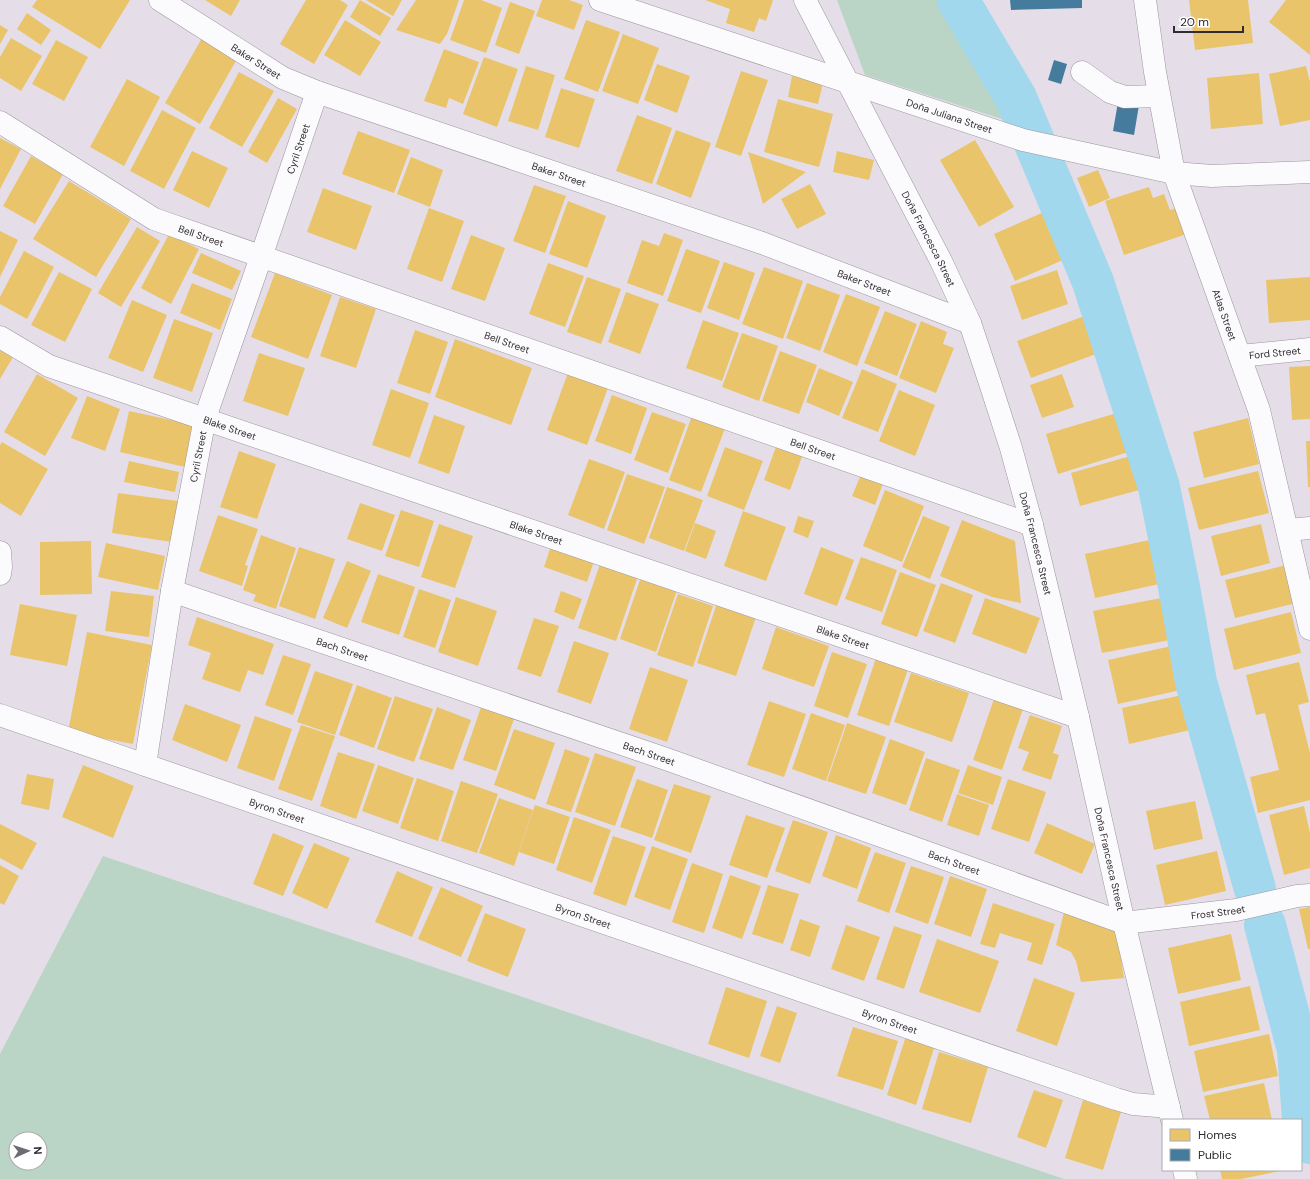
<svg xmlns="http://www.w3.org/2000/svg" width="1310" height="1179" viewBox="0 0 1310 1179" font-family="'DM Sans',sans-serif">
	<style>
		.green { fill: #bad5c6; fill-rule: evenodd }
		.homes { fill: #e9c46a }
		.public { fill: #457b9d }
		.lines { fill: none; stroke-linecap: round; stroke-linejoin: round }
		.river { stroke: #a2d8ed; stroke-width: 42 }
		.minor-casing { stroke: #9b969d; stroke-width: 23 }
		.minor { stroke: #fbfafc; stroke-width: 22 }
		.labels { text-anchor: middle; stroke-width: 4; stroke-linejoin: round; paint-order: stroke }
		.street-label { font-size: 10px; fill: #312c32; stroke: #fff }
	</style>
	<rect width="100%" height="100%" fill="#e5dee8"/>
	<path class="green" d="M837 0H944L1017 124 865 75Z
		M103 856 1064 1179H0V1054ZM16 1139H40V1163H16Z"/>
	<path class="homes" d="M37 0H130L100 49 32 7Z
		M205 0H240L231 16Z
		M306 0H340L348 5 314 64 280 44Z
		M360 0 391 18 380 36 350 17Z
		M366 0H402L393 16Z
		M416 0H459L447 34 440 44 396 30Z
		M464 0H481L502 8 486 53 450 40Z
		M542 0H569L583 5 574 30 536 16Z
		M705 0H773L766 21 759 18 754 32 726 23 730 9Z
		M1189 0H1248L1253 43 1195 50Z
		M1286 0H1310V55L1269 22Z
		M510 2 535 11 519 54 495 45Z
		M27 13 51 30 41 45 17 29Z
		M345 20 381 42 360 76 324 55Z
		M586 20 620 32 598 92 564 79Z
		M0 25 8 30 0 44Z
		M623 34 659 48 638 104 602 91Z
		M11 38 42 56 21 91 0 78V57Z
		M202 38 237 59 200 124 165 103Z
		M56 40 88 57 64 101 32 84Z
		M444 49 479 62 463 104 449 98 446 108 424 101Z
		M484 57 518 69 497 127 463 114Z
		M657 64 690 76 677 113 644 100Z
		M526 66 555 75 538 130 508 121Z
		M1306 66 1310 82V120L1280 126 1269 74Z
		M741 71 768 80 741 156 715 147Z
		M239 72 274 91 242 147 209 128Z
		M1259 73 1263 124 1211 129 1207 78Z
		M792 76 823 83 818 104 788 97Z
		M127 79 160 97 124 166 90 147Z
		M561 88 595 99 579 148 545 137Z
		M278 98 297 109 267 163 248 152Z
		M778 99 833 114 819 167 764 152Z
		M162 110 196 128 164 189 130 171Z
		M637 115 672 128 652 184 616 171Z
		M676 130 711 143 691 198 656 184Z
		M358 131 410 150 394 193 342 174Z
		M0 138 21 149 0 189Z
		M975 140 1014 207 979 227 940 160Z
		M192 151 228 168 209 208 173 190Z
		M837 151 874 160 869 180 833 172Z
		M748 152 806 172 763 204Z
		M31 156 63 174 35 224 3 206Z
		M411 157 443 170 430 207 397 194Z
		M1098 170 1110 198 1089 207 1077 178Z
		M69 181 131 219 96 277 33 239Z
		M810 184 826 214 797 229 781 199Z
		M534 185 566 196 545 253 513 241Z
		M1149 187 1153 198 1164 194 1170 210 1181 207 1190 233 1124 255 1105 201Z
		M323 188 372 206 356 250 307 232Z
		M568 201 606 216 587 268 549 254Z
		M429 208 464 221 442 282 407 269Z
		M1051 209 1072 256 1015 281 994 234Z
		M137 227 160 241 121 307 98 293Z
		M0 231 18 240 0 277Z
		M664 233 683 240 663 296 627 283 642 240 659 246Z
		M169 234 199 249 171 304 141 288Z
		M471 235 505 248 485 301 451 289Z
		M686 249 720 261 701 313 667 301Z
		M24 251 54 267 27 319 0 304V297Z
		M201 253 241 271 232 290 192 273Z
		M724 262 755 273 739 320 707 308Z
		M548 263 584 276 565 327 529 314Z
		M764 267 803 281 783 339 742 324Z
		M1057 270 1068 304 1022 320 1010 286Z
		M59 272 92 289 65 342 31 325Z
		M275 273 332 295 308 359 251 337Z
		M587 277 621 289 601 344 567 332Z
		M1310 277V320L1269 323 1266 280Z
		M192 283 232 299 220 330 180 313Z
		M807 283 840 295 820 351 786 338Z
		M626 292 659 304 640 354 608 342Z
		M846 294 880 307 857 366 823 352Z
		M340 297 376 309 356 368 320 356Z
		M132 300 167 315 143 372 108 358Z
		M885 311 917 324 897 376 864 363Z
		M1090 314 1104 351 1031 378 1017 341Z
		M174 319 213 333 192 392 153 378Z
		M703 320 739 333 722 381 686 368Z
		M921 321 947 332 943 344 954 348 936 393 899 378Z
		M415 330 448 342 430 394 397 383Z
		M742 333 778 346 759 401 722 387Z
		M455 339 532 368 511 425 435 397Z
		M0 349 13 357 0 379Z
		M780 351 817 365 799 414 762 401Z
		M259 353 305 368 288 416 243 401Z
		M1310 366V419L1292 420 1289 367Z
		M819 368 853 382 839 416 806 402Z
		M862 369 897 384 878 432 842 418Z
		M569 370 609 385 587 445 547 430Z
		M37 374 78 398 45 456 4 432Z
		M1062 374 1074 407 1042 418 1030 385Z
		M391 389 429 403 410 458 372 445Z
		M899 390 935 405 915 456 879 441Z
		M612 395 647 408 631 454 595 441Z
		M87 396 120 409 105 451 71 438Z
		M694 410 727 423 701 492 669 480Z
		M1127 410 1138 449 1058 474 1046 434Z
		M129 411 194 425 185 467 120 452Z
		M652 412 686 424 668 473 634 460Z
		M434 415 465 426 449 474 418 463Z
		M1248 418 1259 464 1204 478 1193 432Z
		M778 441 804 451 790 490 764 480Z
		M1306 441H1310V487H1308Z
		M2 442 48 469 21 516 0 503V445Z
		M725 447 763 461 744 510 707 496Z
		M239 451 276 464 257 519 220 507Z
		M1134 455 1143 489 1080 506 1071 473Z
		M589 459 625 472 604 529 568 515Z
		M129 461 179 472 175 492 124 482Z
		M863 470 885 478 875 505 852 496Z
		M1258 471 1269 513 1199 530 1188 488Z
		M627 474 665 487 644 544 607 530Z
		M667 487 703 500 684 551 649 538Z
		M885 490 924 506 902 562 863 546Z
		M118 493 178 501 172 542 112 533Z
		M360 503 395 515 382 551 347 539Z
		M401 510 434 521 419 567 385 556Z
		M743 511 786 527 766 581 724 566Z
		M218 515 258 529 245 565 248 566 242 586 199 571Z
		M798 516 814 521 808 538 793 532Z
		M923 516 950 527 930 579 902 567Z
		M962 520 1015 541 1021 603 992 597 940 576Z
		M695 523 716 531 706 559 685 551Z
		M439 524 473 536 455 588 421 577Z
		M1261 524 1270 563 1221 576 1211 536Z
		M261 535 296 548 276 609 253 601 256 595 243 590Z
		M1163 537 1173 581 1095 598 1085 554Z
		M91 541 92 594 40 595V542Z
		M106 543 165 556 158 590 98 577Z
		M552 543 595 558 587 582 544 567Z
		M299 547 335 559 315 619 279 606Z
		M821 547 854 560 837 606 804 594Z
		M861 557 897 570 882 612 845 599Z
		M347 561 371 571 347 628 323 618Z
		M600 564 638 576 616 641 578 628Z
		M1287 565 1296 603 1235 618 1225 580Z
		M900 572 936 585 917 637 881 624Z
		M378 574 415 587 399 635 361 622Z
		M641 577 677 590 656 652 620 639Z
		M941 583 973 595 955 643 923 631Z
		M419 589 451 600 435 648 403 637Z
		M111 591 154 596 149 637 105 631Z
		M561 591 582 599 574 620 554 612Z
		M678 594 713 606 693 667 657 655Z
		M1172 596 1180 638 1102 653 1093 611Z
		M456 597 497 611 478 666 438 652Z
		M985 598 1040 618 1026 654 972 634Z
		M717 603 756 617 736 676 697 663Z
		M20 604 77 615 67 666 10 655Z
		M1291 612 1301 653 1234 670 1224 629Z
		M197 617 274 644 263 675 248 670 240 692 202 679 211 653 188 645Z
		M534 618 559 626 541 677 517 669Z
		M776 627 829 646 814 687 762 669Z
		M87 632 152 645 133 744 68 732Z
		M574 641 609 653 591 704 557 692Z
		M1176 645 1185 689 1118 704 1108 660Z
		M832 652 867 664 848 718 814 706Z
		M283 655 311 664 293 715 265 705Z
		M876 658 908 669 889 726 857 715Z
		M1299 662 1309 702 1298 705 1310 753V800L1258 813 1250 777 1279 770 1265 713 1256 715 1246 675Z
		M650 667 688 680 667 742 629 729Z
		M315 671 353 684 335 735 297 722Z
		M911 673 969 693 952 742 894 722Z
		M357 685 392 698 374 748 339 735Z
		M1182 695 1190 730 1129 744 1122 708Z
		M395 696 433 709 414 762 377 749Z
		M994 699 1023 709 1002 770 973 760Z
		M769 701 806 714 784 777 747 765Z
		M185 704 241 725 227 762 172 740Z
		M482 704 515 716 496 771 463 760Z
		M437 707 471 720 453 770 419 759Z
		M811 713 845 725 826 781 792 769Z
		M1030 715 1062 726 1053 753 1059 755 1051 780 1022 770 1029 752 1018 748Z
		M255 716 292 729 274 781 237 768Z
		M847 723 886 737 866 794 827 781Z
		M301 725 335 736 312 801 278 789Z
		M514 729 555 743 535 800 494 785Z
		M890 739 925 752 906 805 872 793Z
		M565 749 590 758 571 812 546 804Z
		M338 752 375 764 356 819 320 806Z
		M595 753 636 767 615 826 575 812Z
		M926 758 960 770 942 822 909 810Z
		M83 765 134 786 113 838 62 817Z
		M378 765 414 778 398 824 362 811Z
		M968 765 1002 777 993 805 958 793Z
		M27 774 54 779 49 810 21 804Z
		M417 778 454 791 438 841 400 828Z
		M637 779 668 790 652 838 620 827Z
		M1008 779 1046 792 1029 842 991 829Z
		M461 781 498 794 477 853 441 841Z
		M674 784 711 796 691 853 654 840Z
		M957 794 989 805 979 836 947 825Z
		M499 798 533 810 514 866 479 853Z
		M1195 801 1203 839 1154 850 1146 811Z
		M535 805 570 817 554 864 519 852Z
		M1304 806 1310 833V868L1284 875 1269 815Z
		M746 815 785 828 767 878 729 865Z
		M574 817 611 830 592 883 556 870Z
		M793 820 828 832 810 884 775 871Z
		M1047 823 1095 844 1082 874 1034 853Z
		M0 824 37 843 22 870 0 858Z
		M273 833 304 846 283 896 253 884Z
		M836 835 871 848 857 889 822 876Z
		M613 836 646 847 626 906 593 894Z
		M314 843 350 858 327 909 292 893Z
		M652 846 688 859 670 910 634 897Z
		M1217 851 1226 891 1165 905 1156 865Z
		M875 852 906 863 889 913 857 901Z
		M692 863 723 874 704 933 672 922Z
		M0 865 19 876 4 905 0 903Z
		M911 866 944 877 928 924 895 912Z
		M397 871 433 887 412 937 375 922Z
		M730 875 761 886 742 939 712 928Z
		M950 876 987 889 971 937 934 924Z
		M768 885 799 894 783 944 752 934Z
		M441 887 483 906 461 957 418 939Z
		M993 903 1055 924 1042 965 1027 960 1032 943 1000 933 995 948 980 944Z
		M1066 904 1109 920 1117 934 1124 978 1081 982 1076 961 1071 952 1056 945Z
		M1310 907V949H1308L1299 909Z
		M485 913 526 929 508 977 467 961Z
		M800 919 820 926 810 957 790 950Z
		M846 925 880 937 864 981 831 969Z
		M894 926 922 935 904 989 876 979Z
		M1231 934 1241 980 1178 994 1168 948Z
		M937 939 999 961 980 1013 919 992Z
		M1034 978 1075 993 1057 1046 1016 1031Z
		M1250 986 1260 1030 1189 1046 1180 1002Z
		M726 987 767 1001 749 1058 708 1044Z
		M777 1006 797 1013 780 1063 760 1056Z
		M853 1027 898 1041 883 1090 837 1076Z
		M1269 1034 1278 1076 1203 1092 1194 1051Z
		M906 1036 935 1045 916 1105 887 1095Z
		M939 1052 988 1067 971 1123 922 1109Z
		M1264 1083 1272 1120H1210L1204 1096Z
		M1034 1090 1063 1100 1046 1148 1017 1137Z
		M1083 1100 1121 1112 1103 1170 1065 1158Z
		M1220 1170H1280V1171L1241 1179H1222Z"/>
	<path class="public" d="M1010 0H1082V8L1011 10Z
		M1054 60 1067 64 1061 84 1048 80Z
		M1118 102 1139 105 1134 135 1113 131Z"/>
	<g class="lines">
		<path class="river" d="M958 0 1016 98 1093 282 1159 487 1179 587 1196 682 1255 889
			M1265 925 1298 1050 1303 1120 1310 1143"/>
		<g class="minor-casing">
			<g id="minor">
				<path id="s1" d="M160 0 283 78 317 92 762 243 970 323"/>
				<path id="s2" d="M600 0 1023 140 1174 173 1212 176 1310 172"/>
				<path id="s3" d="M805 0 941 261 970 323 990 383 1011 448 1032 525 1078 717 1124 923 1172 1120"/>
				<path id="s4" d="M1145 0 1155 72 1174 173 1259 410 1310 629"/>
				<path d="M1082 72 1110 92 1125 97 1159 96"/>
				<path id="s5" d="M0 122 154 219 1032 525"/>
				<path id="s6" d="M0 337 49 366 1078 717"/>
				<path id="s7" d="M1240 356 1310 349"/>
				<path d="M1288 530 1310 528"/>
				<path d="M0 552 1 567 0 574"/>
				<path id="s8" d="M172 591 669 760 1124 923 1236 910 1297 896 1310 895"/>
				<path id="s9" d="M0 715 1116 1099 1133 1104 1169 1107"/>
				<path id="s10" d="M145 765 172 591 205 418 261 257 317 92"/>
				<path d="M1184 1170 1186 1179"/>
			</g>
		</g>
		<use href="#minor" class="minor"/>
	</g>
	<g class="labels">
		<g class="street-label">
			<text dy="4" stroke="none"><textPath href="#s1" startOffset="114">Baker Street</textPath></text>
			<text dy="4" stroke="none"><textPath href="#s2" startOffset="368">Doña Juliana Street</textPath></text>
			<text dy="4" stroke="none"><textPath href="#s10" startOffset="637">Cyril Street</textPath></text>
			<text dy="4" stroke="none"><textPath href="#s1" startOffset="438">Baker Street</textPath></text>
			<text dy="4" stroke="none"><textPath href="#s5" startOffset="232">Bell Street</textPath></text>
			<text dy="4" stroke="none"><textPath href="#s3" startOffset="269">Doña Francesca Street</textPath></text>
			<text dy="4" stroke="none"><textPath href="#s1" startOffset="762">Baker Street</textPath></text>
			<text dy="4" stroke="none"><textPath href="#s4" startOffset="326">Atlas Street</textPath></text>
			<text dy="4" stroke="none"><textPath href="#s5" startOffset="556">Bell Street</textPath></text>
			<text dy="4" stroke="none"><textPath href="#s7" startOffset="35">Ford Street</textPath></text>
			<text dy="4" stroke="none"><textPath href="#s6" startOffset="248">Blake Street</textPath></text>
			<text dy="4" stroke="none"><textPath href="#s5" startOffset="880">Bell Street</textPath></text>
			<text dy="4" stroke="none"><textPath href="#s10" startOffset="313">Cyril Street</textPath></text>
			<text dy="4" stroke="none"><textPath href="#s6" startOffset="572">Blake Street</textPath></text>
			<text dy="4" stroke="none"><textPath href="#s3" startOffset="593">Doña Francesca Street</textPath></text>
			<text dy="4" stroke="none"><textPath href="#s6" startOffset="896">Blake Street</textPath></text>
			<text dy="4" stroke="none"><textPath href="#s8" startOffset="180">Bach Street</textPath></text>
			<text dy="4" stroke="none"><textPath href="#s8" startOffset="504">Bach Street</textPath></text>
			<text dy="4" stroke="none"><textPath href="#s9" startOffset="293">Byron Street</textPath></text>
			<text dy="4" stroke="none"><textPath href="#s3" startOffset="917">Doña Francesca Street</textPath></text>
			<text dy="4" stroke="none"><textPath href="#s8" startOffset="828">Bach Street</textPath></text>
			<text dy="4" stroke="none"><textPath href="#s8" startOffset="1103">Frost Street</textPath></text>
			<text dy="4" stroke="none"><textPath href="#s9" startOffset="617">Byron Street</textPath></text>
			<text dy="4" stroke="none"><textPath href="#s9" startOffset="941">Byron Street</textPath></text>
		</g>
	</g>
	<rect x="1162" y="1119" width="140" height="52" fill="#ffffff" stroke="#adabad"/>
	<rect x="1170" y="1129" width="20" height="12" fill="#e9c46a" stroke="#adabad"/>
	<text x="1198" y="1139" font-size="12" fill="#312c32">Homes</text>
	<rect x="1170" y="1149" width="20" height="12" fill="#457b9d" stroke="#adabad"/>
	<text x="1198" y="1159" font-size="12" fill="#312c32">Public</text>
	<g transform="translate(28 1151) rotate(87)"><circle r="19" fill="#ffffff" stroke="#adabad"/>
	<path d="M0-3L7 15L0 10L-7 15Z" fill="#706a72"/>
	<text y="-6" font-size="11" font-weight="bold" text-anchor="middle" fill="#312c32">N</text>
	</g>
	<path d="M1174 26v6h69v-6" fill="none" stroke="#312c32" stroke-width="2"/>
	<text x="1180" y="26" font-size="12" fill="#312c32" stroke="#ffffff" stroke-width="3" paint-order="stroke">20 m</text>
</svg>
